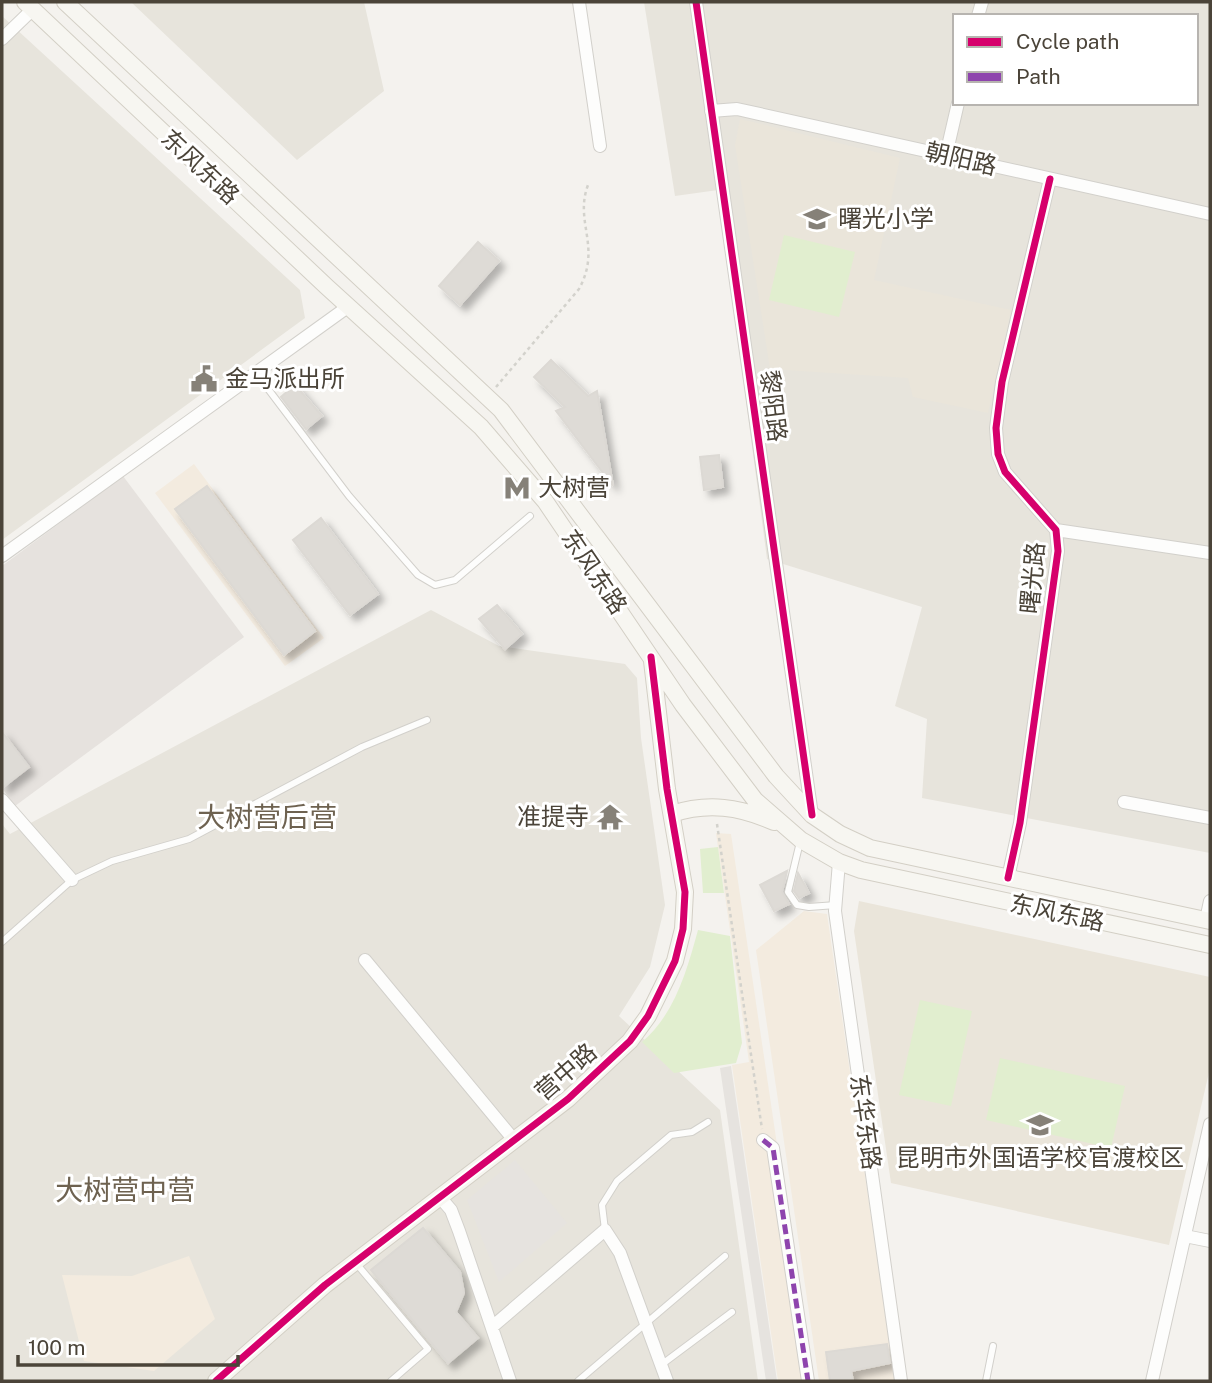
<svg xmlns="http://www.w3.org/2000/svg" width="1212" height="1383" viewBox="0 0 1212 1383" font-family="'Public Sans','Noto Sans SC',sans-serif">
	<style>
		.residential { fill: #e7e4dc; fill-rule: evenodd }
		.commercial { fill: #f3ebdf }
		.industrial { fill: #e6e2de }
		.education { fill: #eae5da }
		.green { fill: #e1eecf }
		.parking { fill: #e6e3df }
		.building { fill: #dedbd6; stroke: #dcd9d4; stroke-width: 2; filter: url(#shadow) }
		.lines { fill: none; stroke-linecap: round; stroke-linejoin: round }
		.lane-casing { stroke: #d2d0cb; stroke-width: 8 }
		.street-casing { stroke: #d2d0cb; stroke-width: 14 }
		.secondary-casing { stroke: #d3cfc5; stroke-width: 18 }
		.path { stroke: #d3d2cc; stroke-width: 2.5; stroke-dasharray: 3.5 3.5; stroke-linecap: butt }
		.lane { stroke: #fdfdfc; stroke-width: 6 }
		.street { stroke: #fdfdfc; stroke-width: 12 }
		.secondary { stroke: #f7f6f1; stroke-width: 16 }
		.quiet { stroke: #8e44ad; stroke-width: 5; stroke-dasharray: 10 5; stroke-linecap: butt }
		.cycleway-casing { stroke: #fff; stroke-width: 11 }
		.cycleway { stroke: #d6006c; stroke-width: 7 }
		.labels { text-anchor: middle; stroke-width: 6; stroke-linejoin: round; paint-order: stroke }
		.street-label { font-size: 24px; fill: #4b4439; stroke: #fff }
		.poi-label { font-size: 24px; fill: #4b4439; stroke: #fff; text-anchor: start }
		.quarter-label { font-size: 28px; fill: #6e6250; stroke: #fff }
	</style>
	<defs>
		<filter id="shadow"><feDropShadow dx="6" dy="6" stdDeviation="3.5" flood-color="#0004"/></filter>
	</defs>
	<rect width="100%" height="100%" fill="#f4f2ee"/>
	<path class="residential" d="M131 2H364L384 91 297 160Z
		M644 2H1210V853L922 798 927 719 895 706 922 607 767 559 718 190 675 196ZM955 16H1196V103H955Z
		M2 16 300 290 305 318 2 540Z
		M431 610 499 646 625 664 637 678 641 738 665 905 650 967 619 1016 720 1110 758 1381H2V824L10 834Z"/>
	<path class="commercial" d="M194 464 324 638 285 666 155 493Z
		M716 833 731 834 812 1381H778L732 1065 749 1062Z
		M804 911 827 914 895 1381H819L756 950Z
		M189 1256 215 1319 154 1371 84 1361 62 1275 132 1276Z"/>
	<path class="industrial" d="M123 476 244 637 15 806 2 788V566Z"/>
	<path class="education" d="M740 119 900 158 874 280 1011 310 988 413 913 397 908 378 770 369 735 145Z
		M859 901 1210 977V1068L1169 1245 891 1183 854 931Z"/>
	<path class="green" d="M784 235 855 252 839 317 769 300Z
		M718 847 724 893H703L700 849Z
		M698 930 730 936 742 1043 736 1063 674 1073 642 1042C675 1014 687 970 698 930Z
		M920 1000 972 1011 951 1106 899 1095Z
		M1000 1058 1125 1086 1111 1148 986 1120Z"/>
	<path class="parking" d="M731 1066 777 1381H766L720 1068Z
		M515 1160 567 1223 499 1282 467 1200Z"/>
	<path class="building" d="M478 242 499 261 460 305 439 286Z
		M551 360 588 396 597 391 613 486 556 411 565 407 534 377Z
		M295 385 322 416 306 429 281 397Z
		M719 455 723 487 704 490 700 457Z
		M207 486 315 631 284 655 175 509Z
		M321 518 378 594 350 615 293 540Z
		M497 605 522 634 505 649 479 619Z
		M2 732 29 767 2 788Z
		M787 871 782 892 789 904 774 911 760 885Z
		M798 873 809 893 799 898 794 891Z
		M423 1228 460 1272 464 1293 456 1312 478 1338 448 1363 371 1270Z
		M887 1344 890 1363 851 1371 853 1381H830L826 1352Z"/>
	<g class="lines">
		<g class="lane-casing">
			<path id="lane" d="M256 373 349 496 418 575 435 585 455 580 530 516
				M800 842 788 892 797 905 809 907 836 905
				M2 942 72 880 112 861 189 839 362 747 427 720
				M605 1230 602 1205 617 1181 671 1135 692 1132 708 1122
				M355 1262 428 1349 391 1381
				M661 1365 732 1312
				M578 1381 725 1256
				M986 1381 993 1346"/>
		</g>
		<g class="street-casing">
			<path id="street" d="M579 2 600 146
				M696 2 812 815
				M978 16 982 2
				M2 39 33 9
				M711 111 737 109 1210 214
				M946 155 958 103
				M1056 530 1210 553
				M2 556 349 306
				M2 800 72 880
				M1124 802 1210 818
				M839 862 835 911 901 1381
				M1008 878 1020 823 1058 551 1056 530 1005 472 998 454 996 428 1002 382 1050 179
				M1206 920 1210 901
				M365 960 514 1140
				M763 1140 773 1148 808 1381
				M439 1196 451 1210 459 1231 510 1381
				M1185 1236 1210 1241
				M492 1327 605 1230 620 1253 667 1381
				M1152 1381 1210 1124"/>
		</g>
		<g class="secondary-casing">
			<path id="secondary" d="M25 2 327 287 481 427 545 501 683 705 755 800 801 840 839 862 861 870 1210 945
				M65 2 501 410 776 776 812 815 840 834 870 848 1210 921
				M672 814C708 802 740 807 774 822
				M216 1381 325 1285 568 1099 630 1041 648 1016 675 961 683 929 685 892 667 789 652 661"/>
		</g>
		<path class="path" d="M496 387 579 289C602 247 574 222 588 185
			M717 824 762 1129"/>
		<use href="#lane" class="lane"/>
		<use href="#street" class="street"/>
		<use href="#secondary" class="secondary"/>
		<path class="quiet" d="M763 1140 773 1148 808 1381"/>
		<g class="cycleway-casing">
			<path id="cycleway" d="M696 2 812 815
				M1008 878 1020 823 1058 551 1056 530 1005 472 998 454 996 428 1002 382 1050 179
				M216 1381 325 1285 568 1099 630 1041 648 1016 675 961 683 929 685 892 667 789 651 657"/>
		</g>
		<use href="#cycleway" class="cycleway"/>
	</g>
	<defs>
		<g id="school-bare" transform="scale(2.1)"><path d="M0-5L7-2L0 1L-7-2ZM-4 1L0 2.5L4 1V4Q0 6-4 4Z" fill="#868178" stroke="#fff" stroke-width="2.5" paint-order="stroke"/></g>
		<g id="civic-bare" transform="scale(2.1)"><path d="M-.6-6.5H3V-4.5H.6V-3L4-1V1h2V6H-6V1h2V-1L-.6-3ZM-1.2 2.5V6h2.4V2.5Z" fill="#868178" stroke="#fff" stroke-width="2.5" paint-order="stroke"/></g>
		<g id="metro-bare" transform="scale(2.1)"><path d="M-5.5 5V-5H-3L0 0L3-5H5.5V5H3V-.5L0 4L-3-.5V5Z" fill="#868178" stroke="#fff" stroke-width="2.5" paint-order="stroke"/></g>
		<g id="temple-bare" transform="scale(2.1)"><path d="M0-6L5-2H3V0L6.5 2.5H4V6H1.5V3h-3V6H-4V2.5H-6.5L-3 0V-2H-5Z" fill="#868178" stroke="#fff" stroke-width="2.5" paint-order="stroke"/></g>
	</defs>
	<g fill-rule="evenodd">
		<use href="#school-bare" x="817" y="219"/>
		<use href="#civic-bare" x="204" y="379"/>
		<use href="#metro-bare" x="517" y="488"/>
		<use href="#temple-bare" x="610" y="817"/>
		<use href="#school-bare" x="1040" y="1125"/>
	</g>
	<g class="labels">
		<g class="street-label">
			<text transform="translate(961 159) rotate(13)" y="8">朝阳路</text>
			<text transform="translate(200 167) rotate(43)" y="8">东风东路</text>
			<text transform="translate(773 406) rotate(83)" y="8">黎阳路</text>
			<text transform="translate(594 572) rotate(56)" y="8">东风东路</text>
			<text transform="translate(1033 578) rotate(-85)" y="8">曙光路</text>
			<text transform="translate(1057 913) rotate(12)" y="8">东风东路</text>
			<text transform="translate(566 1072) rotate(-41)" y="8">营中路</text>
			<text transform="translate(865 1122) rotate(82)" y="8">东华东路</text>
		</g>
		<g class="poi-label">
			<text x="838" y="227">曙光小学</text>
			<text x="225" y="387">金马派出所</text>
			<text x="538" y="496">大树营</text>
			<text x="589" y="825" text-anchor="end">准提寺</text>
			<text x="1040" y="1166" text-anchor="middle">昆明市外国语学校官渡校区</text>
		</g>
		<g class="quarter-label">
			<text x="267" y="827">大树营后营</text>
			<text x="125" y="1200">大树营中营</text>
		</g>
	</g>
	<rect width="1212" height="1383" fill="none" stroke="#4b4439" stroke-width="7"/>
	<rect x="953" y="14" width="245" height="91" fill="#ffffff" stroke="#b7b4b0" stroke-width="2"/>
	<rect x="967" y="37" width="35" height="10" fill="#d6006c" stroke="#b7b4b0" stroke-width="2"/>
	<text x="1016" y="49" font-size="21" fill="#4b4439">Cycle path</text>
	<rect x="967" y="72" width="35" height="10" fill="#8e44ad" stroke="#b7b4b0" stroke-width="2"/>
	<text x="1016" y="84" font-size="21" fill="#4b4439">Path</text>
	<path d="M18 1355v10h220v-10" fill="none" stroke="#4b4439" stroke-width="3.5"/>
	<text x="28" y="1355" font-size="21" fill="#4b4439" stroke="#ffffff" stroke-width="5" paint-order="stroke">100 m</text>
</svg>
